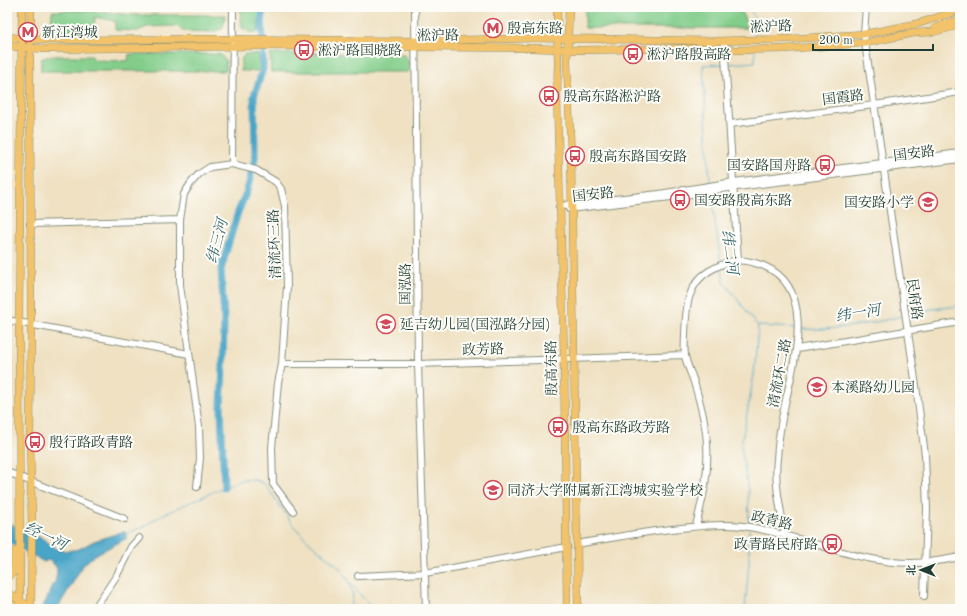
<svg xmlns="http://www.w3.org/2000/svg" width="967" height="616" viewBox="0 0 967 616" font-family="'Old Standard TT','Noto Serif SC',serif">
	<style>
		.green { fill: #82cd8a; stroke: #50855f }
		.water { fill: #49a5c8; stroke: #34717e }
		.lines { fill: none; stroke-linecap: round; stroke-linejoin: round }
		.stream { stroke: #49a5c8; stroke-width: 1 }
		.river { stroke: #49a5c8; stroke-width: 7 }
		.minor-casing { stroke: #878f7b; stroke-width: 8 }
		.major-casing { stroke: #878f7b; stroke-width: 8 }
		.minor { stroke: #fff; stroke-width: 6 }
		.major { stroke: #f2c36a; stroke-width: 7 }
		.labels { text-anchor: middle; stroke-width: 4; stroke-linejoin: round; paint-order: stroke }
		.street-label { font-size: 14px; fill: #1f3d34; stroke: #fdfcf7 }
		.poi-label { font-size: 14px; fill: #1f3d34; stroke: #fdfcf7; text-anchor: start }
		.water-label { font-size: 15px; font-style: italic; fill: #2e6168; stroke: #fdfcf7 }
	</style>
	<rect width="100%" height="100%" fill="#fdfcf7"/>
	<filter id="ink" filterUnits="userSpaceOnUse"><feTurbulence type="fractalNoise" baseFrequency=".025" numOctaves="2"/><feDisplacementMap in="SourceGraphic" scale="8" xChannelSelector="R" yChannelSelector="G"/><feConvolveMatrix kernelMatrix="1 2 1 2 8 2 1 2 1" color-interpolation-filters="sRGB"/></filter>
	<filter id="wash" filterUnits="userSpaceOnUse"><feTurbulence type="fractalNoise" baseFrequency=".012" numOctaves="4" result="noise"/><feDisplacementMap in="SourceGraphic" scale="16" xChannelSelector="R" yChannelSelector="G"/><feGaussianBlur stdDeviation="0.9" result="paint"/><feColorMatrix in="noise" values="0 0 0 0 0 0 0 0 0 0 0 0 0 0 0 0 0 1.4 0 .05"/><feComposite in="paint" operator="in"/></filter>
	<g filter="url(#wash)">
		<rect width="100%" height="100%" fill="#efe1c2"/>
		<path class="green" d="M240 7H260L258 32H249L242 28Z
			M585 7H739L742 11 747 28H585Z
			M84 10 133 15H225V20L222 29 211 32 185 31 176 26 147 27 138 31 115 30V21L95 17 94 30 51 31 52 11Z
			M309 53 403 54 409 62V72H271L270 54Z
			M129 54H220L226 61V71H41V59L49 56H92L93 60 128 61Z
			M245 54H258L260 71H241V60Z"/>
		<path class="water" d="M7 522 43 539 57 549 67 551 79 549 94 541 125 531 127 538 95 555 84 564 57 609H41L47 599 52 585 55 583C57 571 60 567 48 560L44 562 7 541Z"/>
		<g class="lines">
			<path class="stream" d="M749 7 755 19V37
				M729 64 755 62V52
				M710 183 703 65 724 64
				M711 193 721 263
				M722 268 724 282 758 326 754 375 741 446 748 491 749 525
				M907 315 932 309 960 306
				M759 326 796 328
				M801 329C834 331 870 324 902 316
				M125 534 145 526 162 515 224 487 243 480H256L265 484 293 525 307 540 341 569 350 583 373 609
				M350 609 353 597 350 584
				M745 609 749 563V530"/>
			<path class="river" d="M224 487 221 407 223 367 224 319 221 269 238 212 247 191 255 158 254 96 263 69 262 7"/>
		</g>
	</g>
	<g filter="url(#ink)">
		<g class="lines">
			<g class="minor-casing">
				<path id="minor" d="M415 7 418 364 426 609
					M866 7 864 34 865 43 916 386 925 455 927 509 924 596
					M724 41 738 260
					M730 124 874 105 960 92
					M232 164 233 7
					M559 207 571 204 659 194 734 182 960 153
					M569 209 679 196 721 189 960 159
					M30 224 180 220
					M7 320 189 354
					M797 349 960 322
					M282 364H418L685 355
					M7 472 125 519
					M197 487 200 458 199 427 180 285V220L184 194 191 183 199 174 210 167 232 164 256 170 276 182 281 189 285 206 287 286 282 364 278 383 272 448 273 484 293 511
					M696 526C703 497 709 475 707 444 706 425 699 398 693 379 690 371 686 363 685 355 684 349 685 341 685 334 686 310 686 285 709 271 730 259 741 257 764 266 817 288 794 362 785 404 781 422 778 440 777 459 774 484 781 510 785 535
					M577 544C615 537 653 530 691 527 709 525 726 524 743 526 800 534 853 563 912 563 928 563 945 560 960 557
					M358 576 425 573 567 547
					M94 609 117 575 131 547 139 538"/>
			</g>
			<g class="major-casing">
				<path id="major" d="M557 7 558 65 557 96 564 354 567 609
					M569 7 567 62 571 155 578 609
					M935 28 960 19
					M7 37 44 40 223 39 416 41 542 38 715 41 790 39 864 34 896 28 920 23 960 10
					M7 46 44 49 258 46 533 48 581 50 712 48 735 50 784 49 865 43 914 33 933 32 960 25
					M7 578 13 573 15 551
					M7 592 33 609
					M7 601 19 609
					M20 609 19 322 22 7
					M31 609 32 523 30 442 31 325 30 53 31 7"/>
			</g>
			<use href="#minor" class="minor"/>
			<use href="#major" class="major"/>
		</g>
	</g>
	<defs>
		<g id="metro-ring" transform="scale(1)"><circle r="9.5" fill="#fdfcf7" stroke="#d1495b" stroke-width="1.5"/><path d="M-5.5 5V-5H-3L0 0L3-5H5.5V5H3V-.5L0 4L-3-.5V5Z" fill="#d1495b"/></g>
		<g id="bus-ring" transform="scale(1)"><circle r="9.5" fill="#fdfcf7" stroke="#d1495b" stroke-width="1.5"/><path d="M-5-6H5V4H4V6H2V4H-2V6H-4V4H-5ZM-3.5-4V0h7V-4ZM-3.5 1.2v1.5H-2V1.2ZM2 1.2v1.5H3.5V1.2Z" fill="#d1495b"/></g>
		<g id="school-ring" transform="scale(1)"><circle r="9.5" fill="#fdfcf7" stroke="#d1495b" stroke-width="1.5"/><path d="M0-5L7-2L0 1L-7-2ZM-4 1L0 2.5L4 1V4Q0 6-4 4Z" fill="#d1495b"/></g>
	</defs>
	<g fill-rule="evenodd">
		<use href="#metro-ring" x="493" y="28"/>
		<use href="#metro-ring" x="28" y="32"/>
		<use href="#bus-ring" x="304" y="50"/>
		<use href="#bus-ring" x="633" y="54"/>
		<use href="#bus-ring" x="549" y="96"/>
		<use href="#bus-ring" x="575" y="156"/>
		<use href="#bus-ring" x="825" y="165"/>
		<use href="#bus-ring" x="680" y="200"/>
		<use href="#school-ring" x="928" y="202"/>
		<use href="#school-ring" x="386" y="324"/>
		<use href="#school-ring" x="817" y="387"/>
		<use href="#bus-ring" x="558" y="427"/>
		<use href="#bus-ring" x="35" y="442"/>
		<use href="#school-ring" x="493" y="490"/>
		<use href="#bus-ring" x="832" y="544"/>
	</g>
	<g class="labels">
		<g class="street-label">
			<text transform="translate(771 26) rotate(-2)" y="5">淞沪路</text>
			<text transform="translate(438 35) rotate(-1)" y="5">淞沪路</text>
			<text transform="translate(843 97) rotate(-7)" y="5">国霞路</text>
			<text transform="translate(914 153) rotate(-7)" y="5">国安路</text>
			<text transform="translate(593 194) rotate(-6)" y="5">国安路</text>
			<text transform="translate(274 244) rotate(-92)" y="5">清流环三路</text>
			<text transform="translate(405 284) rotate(-90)" y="5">国泓路</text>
			<text transform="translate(915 299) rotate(82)" y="5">民府路</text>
			<text transform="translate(483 349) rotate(-2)" y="5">政芳路</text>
			<text transform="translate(551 368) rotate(-91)" y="5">殷高东路</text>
			<text transform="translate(779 373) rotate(-79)" y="5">清流环二路</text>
			<text transform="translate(772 520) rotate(13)" y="5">政青路</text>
		</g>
		<g class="poi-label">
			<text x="507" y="33">殷高东路</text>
			<text x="42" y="37">新江湾城</text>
			<text x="318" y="55">淞沪路国晓路</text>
			<text x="647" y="59">淞沪路殷高路</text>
			<text x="563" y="101">殷高东路淞沪路</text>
			<text x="589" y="161">殷高东路国安路</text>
			<text x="811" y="170" text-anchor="end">国安路国舟路</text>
			<text x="694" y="205">国安路殷高东路</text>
			<text x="914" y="207" text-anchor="end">国安路小学</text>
			<text x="400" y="329">延吉幼儿园(国泓路分园)</text>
			<text x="831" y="392">本溪路幼儿园</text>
			<text x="572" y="432">殷高东路政芳路</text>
			<text x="49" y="447">殷行路政青路</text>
			<text x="507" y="495">同济大学附属新江湾城实验学校</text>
			<text x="818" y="549" text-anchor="end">政青路民府路</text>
		</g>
		<g class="water-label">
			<text transform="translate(217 241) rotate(-75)" y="5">纬三河</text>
			<text transform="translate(730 252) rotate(82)" y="5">纬二河</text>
			<text transform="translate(858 313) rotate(-9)" y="5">纬一河</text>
			<text transform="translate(46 536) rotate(26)" y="5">经一河</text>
		</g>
	</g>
	<rect width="967" height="616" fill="none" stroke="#fdfcf7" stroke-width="24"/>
	<g transform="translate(921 570) rotate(270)" stroke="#fdfcf7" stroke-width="3" paint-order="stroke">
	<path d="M0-3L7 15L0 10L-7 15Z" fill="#1f3d34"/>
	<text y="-6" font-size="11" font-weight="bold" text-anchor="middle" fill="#1f3d34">北</text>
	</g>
	<path d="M813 44v6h120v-6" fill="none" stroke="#1f3d34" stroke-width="2"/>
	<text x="819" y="44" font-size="12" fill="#1f3d34" stroke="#fdfcf7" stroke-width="3" paint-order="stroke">200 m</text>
</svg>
